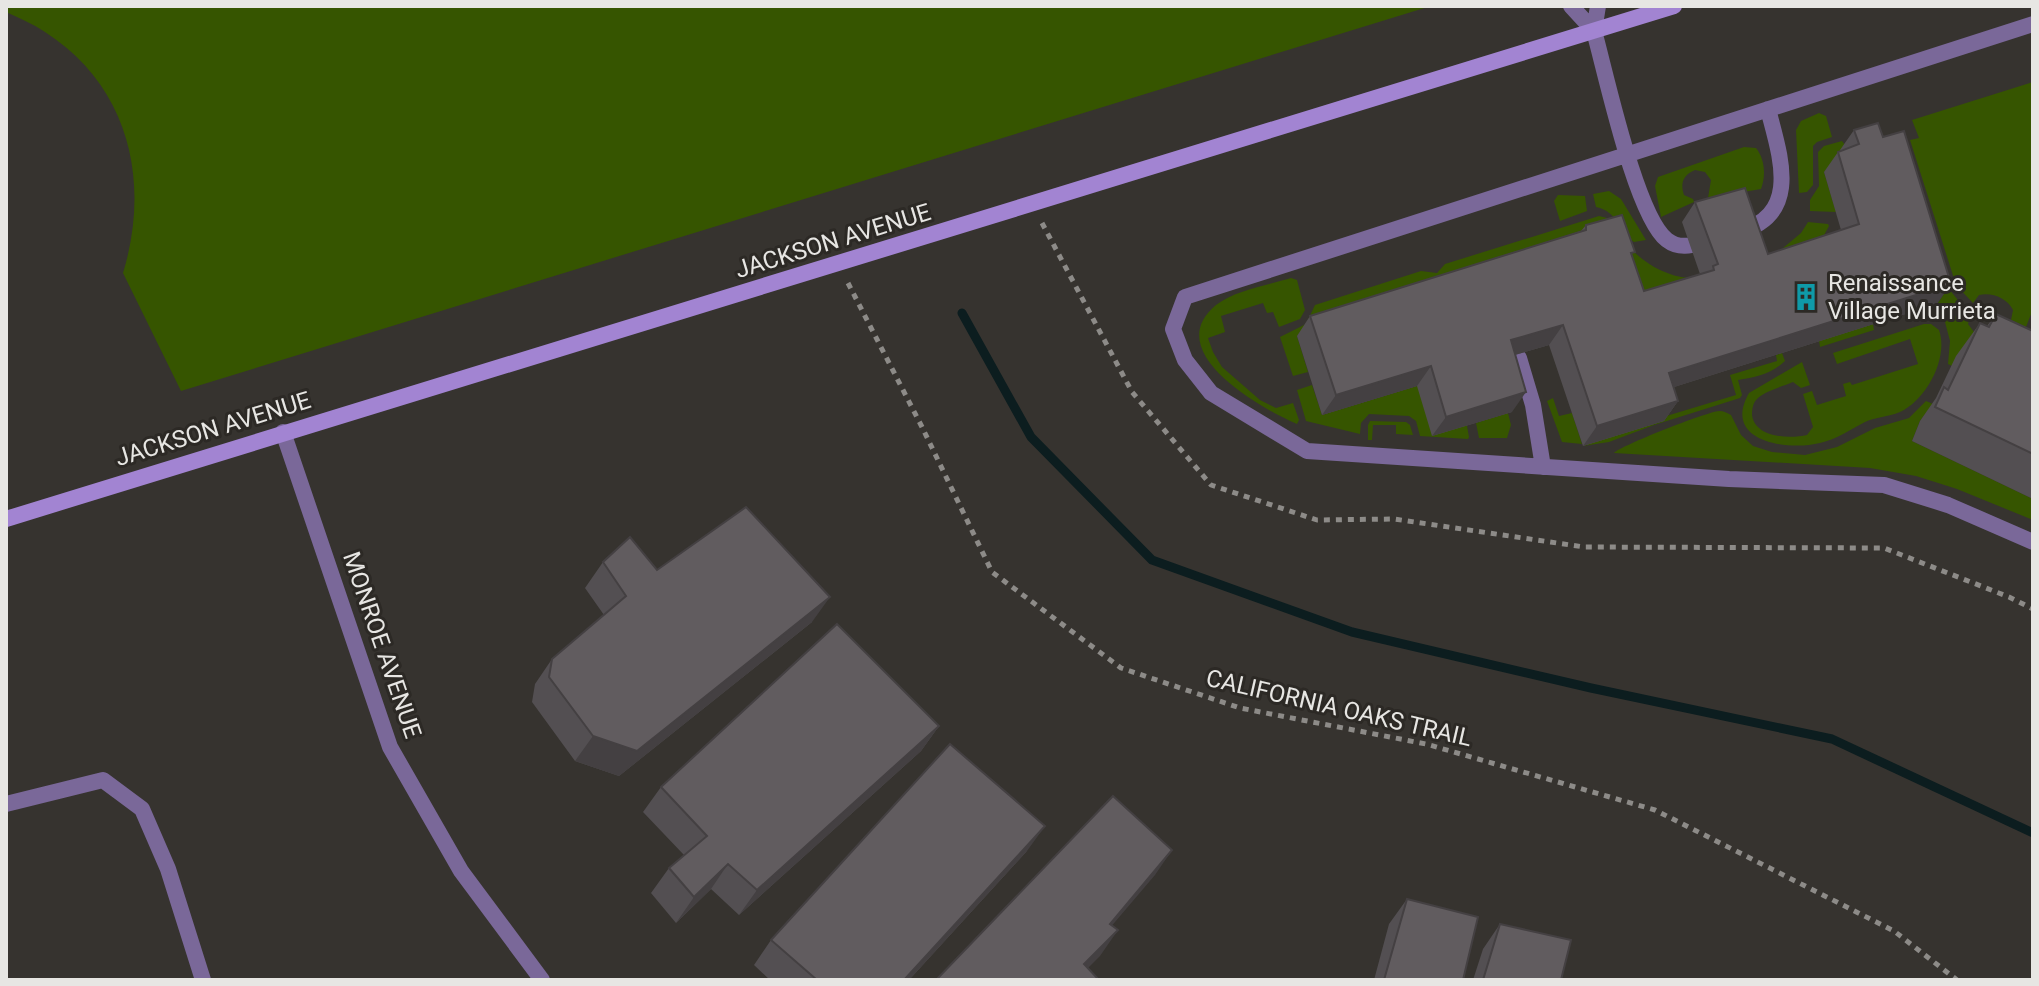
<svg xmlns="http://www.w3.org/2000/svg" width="2039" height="986" viewBox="0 0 2039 986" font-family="Roboto,sans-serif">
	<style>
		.green { fill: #365500 }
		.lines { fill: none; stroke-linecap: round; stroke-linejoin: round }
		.stream { stroke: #0c1d1f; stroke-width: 9 }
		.path { stroke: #8d8b88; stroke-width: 5; stroke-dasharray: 6 6; stroke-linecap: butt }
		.service { stroke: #7a6899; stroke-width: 16 }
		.minor { stroke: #7a6899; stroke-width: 16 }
		.secondary { stroke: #a284d2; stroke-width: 16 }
		.wall { fill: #534f52 }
		.shaded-wall { fill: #444042 }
		.building { fill: #615c5f; stroke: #444042; stroke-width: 2 }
		.labels { text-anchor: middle; stroke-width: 6; stroke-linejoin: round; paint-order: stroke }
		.street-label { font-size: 24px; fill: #e7e6e3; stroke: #2c2925 }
		.poi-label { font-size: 24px; fill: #e7e6e3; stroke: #2c2925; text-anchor: start }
	</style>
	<rect width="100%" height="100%" fill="#36332f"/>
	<path class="green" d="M6 6H1431L181 391 123 273C151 181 129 86 45 32 33 24 19 18 6 12Z
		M2033 82V309L2026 327 2011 320 2013 310C2007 298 1992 292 1979 295L1973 303 1956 285 1910 140 1919 138 1912 120Z
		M1819 113 1826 116 1832 137 1817 142 1813 146V185L1807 192 1799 193 1796 130 1801 121Z
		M1842 141 1847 148 1845 164 1824 172 1836 212 1810 211V200L1819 186 1818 152 1824 146Z
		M1744 147 1756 148C1765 159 1766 176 1761 189L1708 198 1711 180 1705 172 1695 170C1683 175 1680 183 1684 195L1693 199 1694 202 1661 217 1655 186 1658 177Z
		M1609 191 1621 199 1646 240 1634 242C1617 230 1619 212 1596 207L1593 194Z
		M1558 195 1585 196 1587 211 1560 221 1554 201Z
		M1599 216 1607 218C1625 248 1653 275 1689 278L1630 311 1573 250 1297 336 1308 372 1293 376 1280 337 1306 324 1315 305 1421 271 1437 273 1445 264Z
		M1808 222 1828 224 1829 226 1822 239 1787 263 1783 248 1801 233Z
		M1291 278 1297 280 1305 310 1300 319 1279 327 1273 312 1267 313 1263 303 1221 316 1225 332 1208 338 1213 352 1222 367 1260 400 1276 408 1293 403 1299 420 1297 424C1262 409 1159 352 1216 305 1235 290 1268 285 1291 278Z
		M1948 288 1958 300V306L1912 318 1911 312 1937 304Z
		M1961 315 1970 317 1968 324 1974 332 1952 366 1948 364 1950 341 1945 322 1948 317Z
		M1873 324 1874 330 1820 347 1819 341Z
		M1924 324H1931L1939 330C1949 358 1926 400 1900 412 1888 417 1876 417 1865 422 1850 430 1837 439 1820 443 1788 451 1721 442 1749 393L1802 362 1810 385 1801 388 1793 382C1784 386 1765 391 1758 398 1753 402 1752 409 1752 415 1755 438 1790 439 1807 435L1813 427 1803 394 1812 391 1817 405 1846 396 1843 384 1850 382 1852 385 1918 364 1910 339 1837 364 1833 353Z
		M1782 353 1785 361C1771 374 1756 377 1738 380L1742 395 1740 398 1654 425 1609 442 1583 446 1663 417 1736 395 1730 375 1777 361 1776 355Z
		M1312 385 1322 415 1417 386 1467 426 1469 437 1468 439 1420 436 1416 421 1409 416 1369 414 1361 423 1360 434 1306 421 1297 390Z
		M1553 398 1559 416 1572 413 1582 444 1562 442 1547 401Z
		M1926 401 1933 404 1920 421 1912 441 2033 499V520L1957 489 1916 476 1870 468 1614 453C1620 446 1706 412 1719 411 1724 411 1727 413 1731 415L1741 435 1753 446 1772 452 1805 455 1837 447 1875 428 1909 418Z
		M1508 413 1511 425 1507 438H1479L1476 423Z
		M1370 421 1406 422 1410 425 1413 435 1396 434V425H1373L1372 440H1368V425Z"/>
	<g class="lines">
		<path class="stream" d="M962 313 1031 437 1152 560 1352 632 1591 688 1832 739 2033 833"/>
		<path class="path" d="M1042 223 1132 392 1211 485 1317 520 1394 519 1584 547 1884 548 2009 597 2033 609
			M848 283 922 427 992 572 1121 668 1240 708 1426 744 1655 810 1894 931 1957 980"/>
		<path class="service" d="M2033 24 1185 297 1173 329 1185 360 1211 393 1307 451 1729 479 1884 485 1948 505 2033 542
			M1594 31C1606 74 1636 216 1667 240 1680 250 1693 245 1708 241
			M1738 232C1802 215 1780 156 1768 109
			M1519 358 1533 405 1543 467"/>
		<path class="minor" d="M1571 6 1594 31
			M1594 31 1598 6
			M283 432 390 747 461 871 542 980
			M6 804 103 780 142 809 168 869 203 980"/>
		<path class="secondary" d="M6 519 1674 6"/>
	</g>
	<path class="wall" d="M1854 130 1937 304 1674 387 1678 401 1664 421 1583 446 1549 345 1515 355 1512 412 1432 436 1417 386 1322 415 1297 336 1310 316 1581 231 1586 225 1632 257 1644 291 1700 274 1682 222 1695 202 1768 254 1841 230 1824 172 1838 152 1840 151V150Z
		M1996 314 2033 331V499L1912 441 1920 421 1936 398 1956 356 1980 323 1987 326Z
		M603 562 657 570 812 622 619 776 575 761 532 702 535 684 552 659 604 615 585 588Z
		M939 726 921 751 739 915 711 889 676 923 651 893 669 868 684 855 643 812 661 787Z
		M1027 851 909 980H770L754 965 771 940Z
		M1407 899 1463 980H1374L1389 924Z
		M1500 924 1561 980H1473L1483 949Z"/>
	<path class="shaded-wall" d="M1951 284 1937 304 1655 393 1669 373Z
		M1563 325 1549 345 1497 360 1511 340Z
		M1431 366 1417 386 1322 415 1336 395Z
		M1526 392 1512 412 1432 436 1446 417Z
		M1678 401 1664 421 1583 446 1597 426Z
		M830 597 812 622 619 776 575 761 593 736Z
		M939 726 921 751 739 915 757 890Z
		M1045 826 1027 851 909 980H904Z
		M1172 850 1155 875 1092 949 1110 924Z
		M728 864 711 889 676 923 694 897Z
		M1118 930 1100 956 1076 980 1084 964Z"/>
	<path class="building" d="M1878 123 1883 137 1904 131 1951 284 1669 373 1678 401 1597 426 1563 325 1511 340 1526 392 1446 417 1431 366 1336 395 1310 316 1586 230V225L1622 215 1635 252 1631 253 1644 291 1714 270 1713 266 1718 264 1695 202 1745 188 1768 254 1859 224 1838 152 1859 144 1854 130Z
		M1996 314 2033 331V454L1935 407 1944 387 1948 390 1980 323 1989 327Z
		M746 507 830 597 637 751 593 736 549 677 552 659 626 596 603 562 630 537 657 570Z
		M837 624 939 726 757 890 728 864 694 897 669 868 707 836 661 787Z
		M950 744 1045 826 904 980H817L771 940Z
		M1113 796 1172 850 1110 924 1118 930 1084 964 1099 980H936Z
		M1407 899 1478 917 1463 980H1384Z
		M1500 924 1571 940 1561 980H1483Z"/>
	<defs>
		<g id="building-bare" transform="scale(2.16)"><path d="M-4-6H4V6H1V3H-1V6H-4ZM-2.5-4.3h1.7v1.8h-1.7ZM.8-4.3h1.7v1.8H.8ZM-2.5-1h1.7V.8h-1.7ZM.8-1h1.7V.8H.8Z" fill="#0f9aa8" stroke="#2c2925" stroke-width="2.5" paint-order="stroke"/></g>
	</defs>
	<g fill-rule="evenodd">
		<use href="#building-bare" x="1806" y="297"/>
	</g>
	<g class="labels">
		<g class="street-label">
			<text transform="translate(833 241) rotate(-17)" y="8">JACKSON AVENUE</text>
			<text transform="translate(213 429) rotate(-17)" y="8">JACKSON AVENUE</text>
			<text transform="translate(382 645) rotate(71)" y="8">MONROE AVENUE</text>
			<text transform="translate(1339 708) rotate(13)" y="8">CALIFORNIA OAKS TRAIL</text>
		</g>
		<g class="poi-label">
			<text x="1828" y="291">Renaissance<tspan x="1828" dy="28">Village Murrieta</tspan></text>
		</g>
	</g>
	<rect width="2039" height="986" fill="none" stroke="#e7e6e3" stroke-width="16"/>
</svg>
